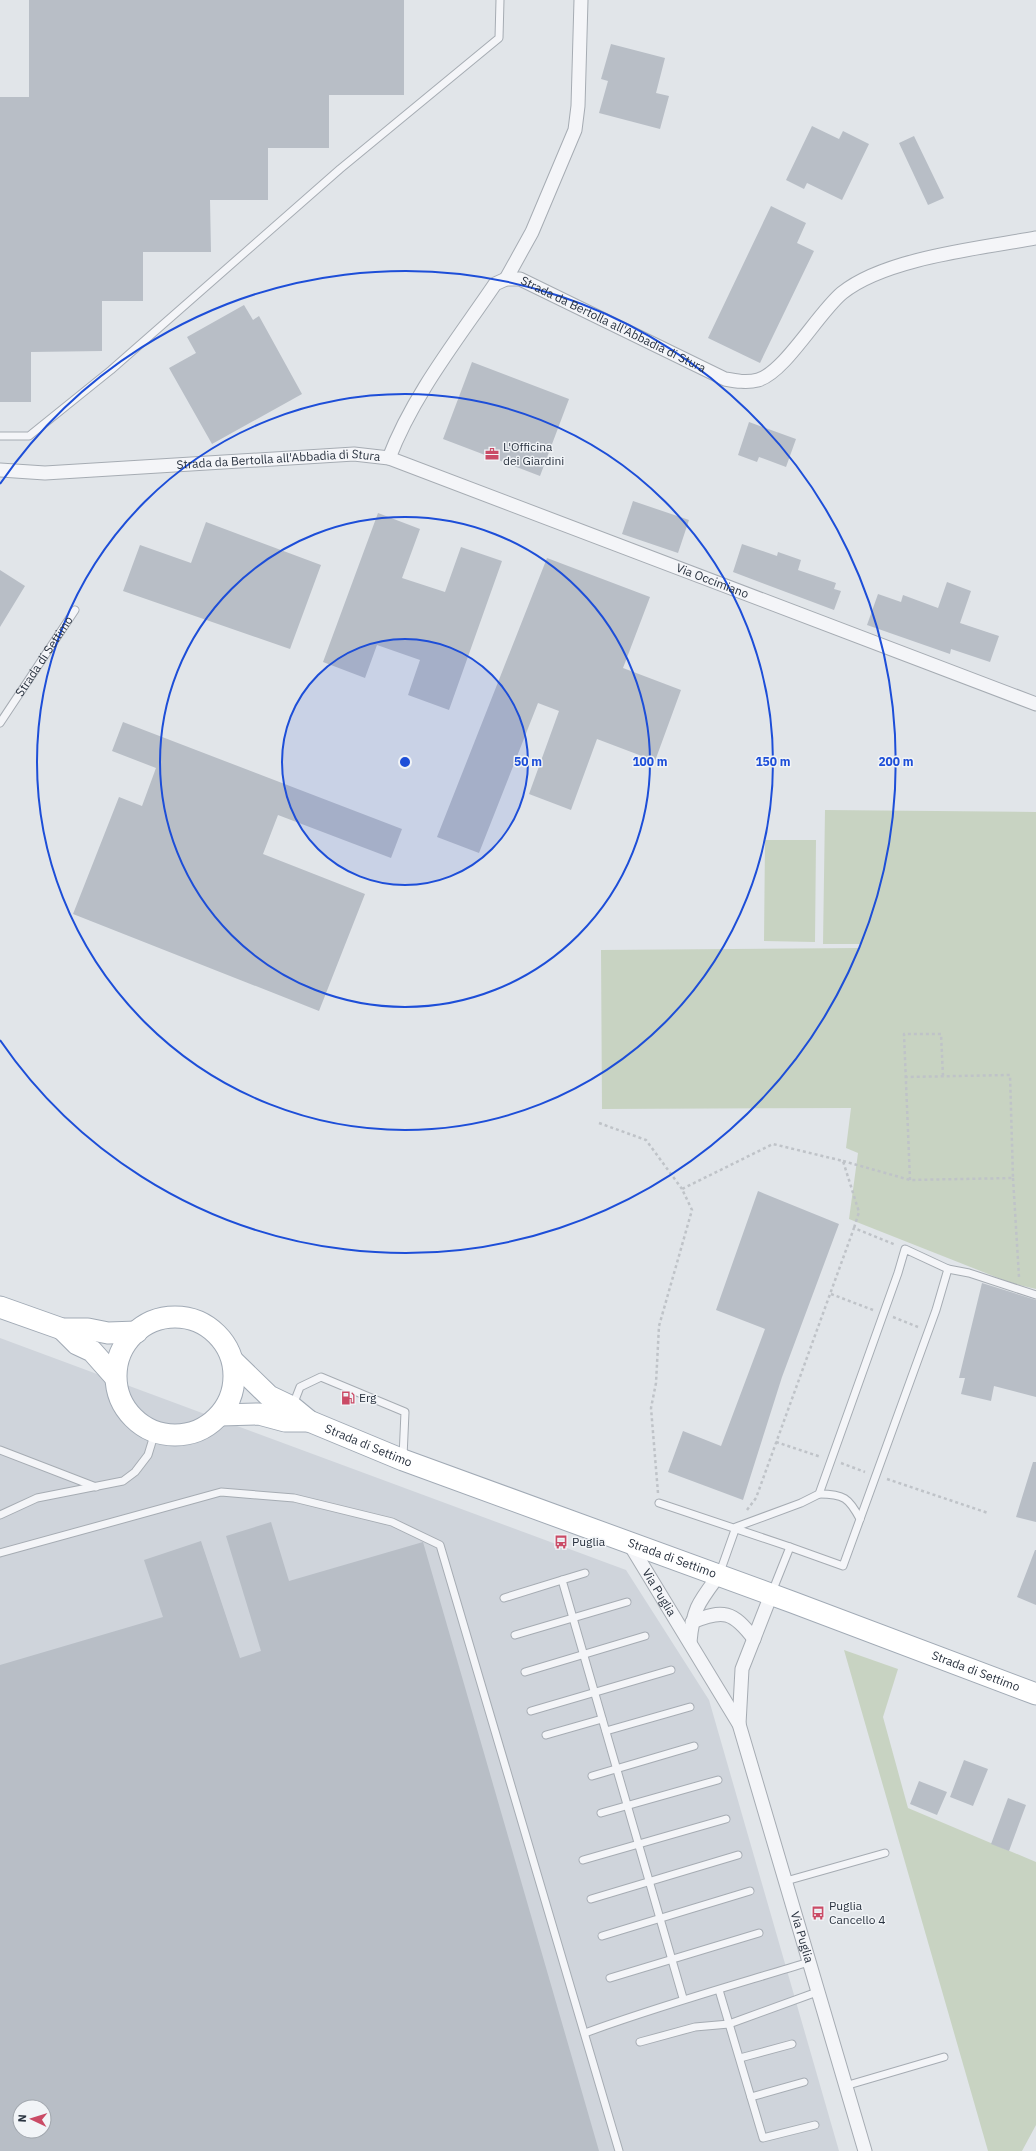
<svg xmlns="http://www.w3.org/2000/svg" width="1036" height="2151" viewBox="0 0 1036 2151" font-family="'IBM Plex Sans',sans-serif">
	<style>
		.built { fill: #cfd4db; fill-rule: evenodd }
		.green { fill: #c8d3c2 }
		.building { fill: #b8bec6; fill-rule: evenodd }
		.lines { fill: none; stroke-linecap: round; stroke-linejoin: round }
		.lane-casing { stroke: #a6acb3; stroke-width: 9 }
		.street-casing { stroke: #a6acb3; stroke-width: 15 }
		.primary-casing { stroke: #a1aab5; stroke-width: 23 }
		.path { stroke: #bfc3c8; stroke-width: 2.5; stroke-dasharray: 3 3; stroke-linecap: butt }
		.lane { stroke: #f4f5f8; stroke-width: 7 }
		.street { stroke: #f4f5f8; stroke-width: 13 }
		.primary { stroke: #fff; stroke-width: 21 }
		.ring { fill: none; stroke: #1d4ed8; stroke-width: 2 }
		.labels { text-anchor: middle; stroke-width: 3; stroke-linejoin: round; paint-order: stroke }
		.street-label { font-size: 12px; fill: #2a3340; stroke: #f1f4f7 }
		.poi-label { font-size: 12px; fill: #2a3340; stroke: #f1f4f7; text-anchor: start }
		.centre { fill: #1d4ed8; stroke: #f1f4f7; stroke-width: 2 }
		.ring-label { font-size: 12px; text-anchor: middle; font-weight: bold; fill: #1d4ed8; stroke: #f1f4f7; stroke-width: 3; stroke-linejoin: round; paint-order: stroke }
	</style>
	<rect width="100%" height="100%" fill="#e1e5e9"/>
	<path class="built" d="M0 1338 626 1570 709 1700 839 2151H0ZM20 2107H44V2131H20Z"/>
	<path class="green" d="M825 810 1036 812V1289L1011 1283 849 1219 858 1153 846 1148 851 1108 602 1109 601 950 860 948V944H823Z
		M765 840H816L815 942 764 941Z
		M844 1650 898 1669 883 1717 908 1808 1036 1862V2125L1022 2151H988Z"/>
	<path class="building" d="M29 0H404V95H329V148H268V200H210L211 252H143V301H102V351L31 352V402H0V97H29Z
		M611 44 665 58 656 93 669 96 660 129 599 113 608 81 601 79Z
		M812 126 839 139 843 131 869 144 842 200 807 183 804 189 786 180Z
		M914 136 944 198 928 205 899 143Z
		M771 206 806 223 797 243 814 251 760 363 708 338Z
		M244 305 253 320 259 316 302 394 212 444 169 368 196 353 187 337Z
		M472 362 569 399 540 476 443 439Z
		M749 422 796 439 786 467 759 457 757 462 738 455Z
		M633 501 689 520 678 553 622 534Z
		M378 513 420 529 402 578 445 592 461 547 502 561 449 710 408 695 420 660 377 645 365 678 323 662Z
		M206 522 321 565 290 649 123 591 140 545 191 563Z
		M742 544 777 556 778 552 801 560 798 570 836 583 834 589 841 591 834 610 733 572Z
		M547 558 650 597 623 668 681 690 655 761 597 739 571 810 529 794 559 711 538 703 479 853 437 837Z
		M0 570 25 586 0 627Z
		M947 582 971 591 960 623 999 636 990 662 951 649 950 654 867 625 878 594 901 602 903 595 938 608Z
		M123 722 402 829 391 858 278 815 263 854 365 894 319 1011 73 914 119 797 142 806 156 768 112 751Z
		M758 1191 839 1224 782 1377 743 1500 668 1472 683 1431 721 1446 765 1329 716 1310Z
		M982 1283 1036 1300V1397L994 1386 991 1401 961 1394 965 1378H959Z
		M1033 1462H1036V1522L1016 1517Z
		M271 1522 289 1581 423 1542 599 2151H0V1665L163 1617 144 1560 201 1541 240 1658 261 1651 226 1536ZM20 2107H44V2131H20Z
		M1035 1550H1036V1605L1017 1597Z
		M964 1760 988 1769 973 1806 950 1797Z
		M919 1781 947 1792 937 1815 910 1804Z
		M1008 1798 1026 1805 1009 1851 991 1844Z"/>
	<g class="lines">
		<g class="lane-casing">
			<g id="lane">
				<path d="M0 436H29L111 370 340 169 499 38 500 0"/>
				<path id="s1" d="M0 723 75 610"/>
				<path d="M948 1269 969 1273 1036 1295"/>
				<path d="M293 1405 300 1387 321 1377 405 1412 403 1457"/>
				<path d="M0 1450 96 1487"/>
				<path d="M819 1494C844 1494 849 1498 860 1519"/>
				<path d="M659 1503 790 1547"/>
				<path d="M0 1515 37 1498 123 1481 135 1472 148 1455 155 1432"/>
				<path d="M0 1553 221 1492 294 1498 392 1522 440 1545 619 2151"/>
				<path d="M585 1573 562 1580 683 1998"/>
				<path d="M719 1575 736 1527 801 1503 819 1494 898 1273 905 1249 948 1269 936 1310 843 1566 790 1547 772 1592"/>
				<path d="M504 1598 562 1580"/>
				<path d="M515 1635 627 1602"/>
				<path d="M525 1672 645 1636"/>
				<path d="M531 1711 671 1670"/>
				<path d="M606 1731 690 1707"/>
				<path d="M546 1735 602 1719"/>
				<path d="M592 1776 694 1746"/>
				<path d="M601 1813 718 1780"/>
				<path d="M583 1860 726 1819"/>
				<path d="M786 1881 885 1853"/>
				<path d="M591 1899 738 1855"/>
				<path d="M602 1936 750 1891"/>
				<path d="M610 1978 759 1933"/>
				<path d="M719 1990 763 2138 815 2125"/>
				<path d="M585 2033C658 2006 734 1985 809 1962"/>
				<path d="M640 2042 695 2027 729 2024 817 1992"/>
				<path d="M740 2058 792 2044"/>
				<path d="M845 2086 944 2057"/>
				<path d="M751 2097 804 2082"/>
			</g>
		</g>
		<g class="street-casing">
			<g id="street">
				<path d="M506 279 532 232 575 130 578 106 581 0"/>
				<path id="s2" d="M389 458 1036 704"/>
				<path id="s3" d="M0 470 45 473 354 454 389 458C413 395 457 340 495 284L506 279H520L725 379C736 381 747 383 758 380 785 372 818 313 842 293 885 258 981 248 1036 238"/>
				<path id="s4" d="M629 1543 739 1724 865 2151"/>
				<path d="M692 1622C723 1609 733 1611 754 1639"/>
				<path d="M690 1642C693 1608 699 1602 719 1575"/>
				<path d="M739 1724 742 1669 771 1595"/>
			</g>
		</g>
		<g class="primary-casing">
			<g id="primary">
				<path d="M0 1307 62 1329H88L108 1333 137 1332"/>
				<circle cx="175" cy="1376" r="59"/>
				<path d="M62 1329 77 1344 92 1351 115 1377"/>
				<path id="s5" d="M233 1361 269 1396 292 1407 309 1421 403 1460 792 1602 1036 1694"/>
				<path d="M220 1415 259 1414 285 1421H309"/>
			</g>
		</g>
		<path class="path" d="M599 1123 646 1140 682 1189
			M843 1161 910 1180 1013 1178 1010 1075 906 1077
			M1013 1178 1019 1277
			M910 1180 904 1034H941L943 1076
			M831 1294 873 1310
			M893 1317 918 1327
			M776 1442 821 1457
			M841 1463 865 1472
			M887 1479 988 1513
			M658 1493 651 1408 656 1383 659 1326 692 1210 682 1189 773 1144 843 1161 859 1212 854 1228
			M747 1510 756 1498 854 1228 896 1245"/>
		<use href="#lane" class="lane"/>
		<use href="#street" class="street"/>
		<use href="#primary" class="primary"/>
	</g>
	<circle cx="405" cy="762" r="123" fill="#1d4ed8" fill-opacity=".12"/>
	<g class="ring">
		<circle cx="405" cy="762" r="123"/>
		<circle cx="405" cy="762" r="245"/>
		<circle cx="405" cy="762" r="368"/>
		<path d="M0 484A491 491 0 1 1 0 1040"/>
	</g>
	<defs>
		<g id="office-bare" transform="scale(1.08)"><path d="M-6-3h4V-5.5h4V-3h4V5H-6ZM-1-4.5V-3h2v-1.5ZM-6 0V1H6V0Z" fill="#ca4b66" stroke="#f1f4f7" stroke-width="2.5" paint-order="stroke"/></g>
		<g id="fuel-bare" transform="scale(1.08)"><path d="M-5.5-6h7V0h2V4h1.3V-2.5L3-4.5l.8-.8L6-3V5H2.5V1h-1V6h-7ZM-4.2-4.7v3.2H.2V-4.7Z" fill="#ca4b66" stroke="#f1f4f7" stroke-width="2.5" paint-order="stroke"/></g>
		<g id="bus-bare" transform="scale(1.08)"><path d="M-5-6H5V4H4V6H2V4H-2V6H-4V4H-5ZM-3.5-4V0h7V-4ZM-3.5 1.2v1.5H-2V1.2ZM2 1.2v1.5H3.5V1.2Z" fill="#ca4b66" stroke="#f1f4f7" stroke-width="2.5" paint-order="stroke"/></g>
	</defs>
	<g fill-rule="evenodd">
		<use href="#office-bare" x="492" y="454"/>
		<use href="#fuel-bare" x="348" y="1398"/>
		<use href="#bus-bare" x="561" y="1542"/>
		<use href="#bus-bare" x="818" y="1913"/>
	</g>
	<g class="labels">
		<g class="street-label">
			<text dy="4" stroke="none"><textPath href="#s3" startOffset="724">Strada da Bertolla all'Abbadia di Stura</textPath></text>
			<text dy="4" stroke="none"><textPath href="#s3" startOffset="279">Strada da Bertolla all'Abbadia di Stura</textPath></text>
			<text dy="4" stroke="none"><textPath href="#s2" startOffset="346">Via Occimiano</textPath></text>
			<text dy="4" stroke="none"><textPath href="#s1" startOffset="80">Strada di Settimo</textPath></text>
			<text dy="4" stroke="none"><textPath href="#s5" startOffset="162">Strada di Settimo</textPath></text>
			<text dy="4" stroke="none"><textPath href="#s5" startOffset="486">Strada di Settimo</textPath></text>
			<text dy="4" stroke="none"><textPath href="#s4" startOffset="58">Via Puglia</textPath></text>
			<text dy="4" stroke="none"><textPath href="#s5" startOffset="810">Strada di Settimo</textPath></text>
			<text dy="4" stroke="none"><textPath href="#s4" startOffset="434">Via Puglia</textPath></text>
		</g>
		<g class="poi-label">
			<text x="503" y="451">L'Officina<tspan x="503" dy="14">dei Giardini</tspan></text>
			<text x="359" y="1402">Erg</text>
			<text x="572" y="1546">Puglia</text>
			<text x="829" y="1910">Puglia<tspan x="829" dy="14">Cancello 4</tspan></text>
		</g>
	</g>
	<circle cx="405" cy="762" r="6" class="centre"/>
	<g class="ring-label">
		<text x="528" y="766">50 m</text>
		<text x="650" y="766">100 m</text>
		<text x="773" y="766">150 m</text>
		<text x="896" y="766">200 m</text>
	</g>
	<g transform="translate(32 2119) rotate(274)"><circle r="19" fill="#f1f4f7" stroke="#a1a7ae"/>
	<path d="M0-3L7 15L0 10L-7 15Z" fill="#ca4b66"/>
	<text y="-6" font-size="11" font-weight="bold" text-anchor="middle" fill="#2a3340">N</text>
	</g>
</svg>
